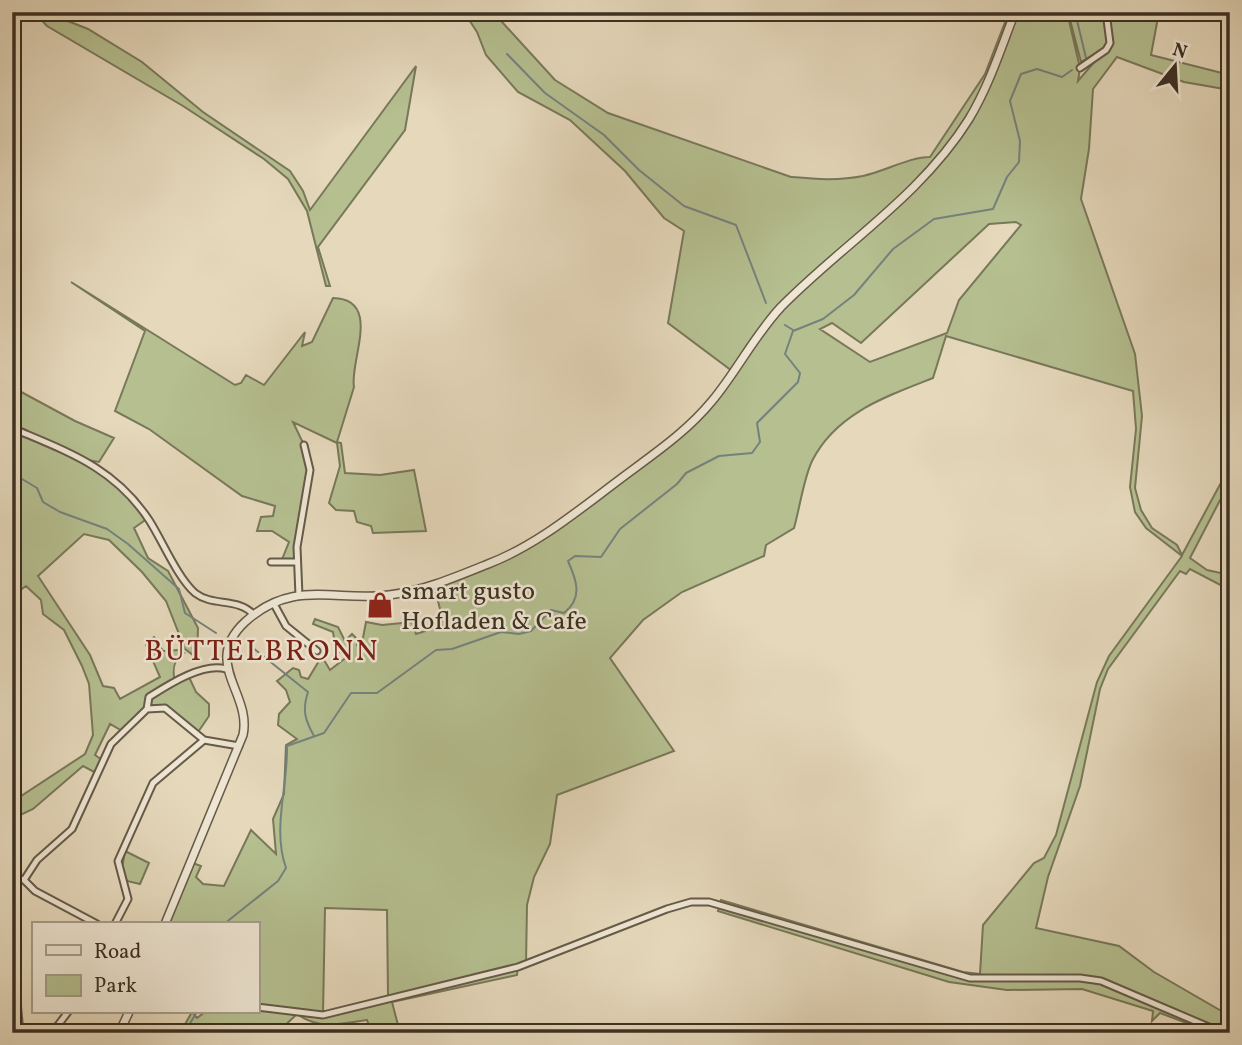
<svg xmlns="http://www.w3.org/2000/svg" width="1242" height="1045" viewBox="0 0 1242 1045" font-family="Vollkorn,serif">
	<style>
		.green { fill: #b5bf90; stroke: #78785a; stroke-width: 2; fill-rule: evenodd }
		.lines { fill: none; stroke-linecap: round; stroke-linejoin: round }
		.stream { stroke: #74827e; stroke-width: 2 }
		.minor-casing { stroke: #665a49; stroke-width: 9 }
		.tertiary-casing { stroke: #665a49; stroke-width: 10 }
		.minor { stroke: #eee6d3; stroke-width: 5 }
		.tertiary { stroke: #eee6d3; stroke-width: 7 }
		.labels { text-anchor: middle; stroke-width: 5; stroke-linejoin: round; paint-order: stroke }
		.poi-label { font-size: 26px; fill: #3c3023; stroke: #eee6d3; text-anchor: start }
		.quarter-label { font-size: 30px; letter-spacing: 2px; fill: #7a1f14; stroke: #eee6d3 }
	</style>
	<rect width="100%" height="100%" fill="#e5d8bb"/>
	<filter id="stains"><feTurbulence type="fractalNoise" baseFrequency=".00286" numOctaves="4"/><feColorMatrix values="0 0 0 0 .2 0 0 0 0 .09 0 0 0 0 .02 0 0 0 .5 -.17"/></filter>
	<radialGradient id="worn" r=".72"><stop offset=".6" stop-color="#630" stop-opacity="0"/><stop offset="1" stop-color="#630" stop-opacity=".3"/></radialGradient>
	<path class="green" d="M34 12H45L88 29 142 62 203 112 290 171 303 191 310 210 416 66 405 130 318 247 330 286H326L307 211 288 179 264 159 183 106 47 26Z
		M464 12H493L555 80 608 113 791 177C815 179 838 181 863 176 886 171 909 157 930 157L985 74 1009 12H1067L1080 68 1078 81 1108 46 1081 62 1068 12H1159L1151 55 1230 75V90L1184 82 1117 57 1093 89 1089 149 1081 199 1135 354 1142 416 1135 488 1141 510 1152 528 1177 545 1182 555 1230 466V481L1190 558 1207 570 1230 575V590L1190 569 1186 574 1180 571 1108 669 1100 689 1080 786 1048 877 1036 928 1119 946 1154 972 1230 1016V1033H1213L1160 1013 1152 1021 1153 1011 1082 989 1007 990 949 982 718 911 721 900 963 972 980 974 983 925 1034 863 1044 858 1056 835 1097 682 1109 656 1182 556 1146 528 1135 512 1130 487 1136 429 1133 391 946 336 933 378C887 396 836 413 812 461 803 481 800 507 794 528L766 545 764 556 682 592 643 620 610 658 674 751 557 795 550 844 534 877 527 905 526 964 518 967 517 975 392 1002 398 1025 403 1033H372L367 1020C341 1024 319 1030 297 1014L277 1033H180L192 1012 197 1018 205 1012H257V924H168L193 863 201 866 196 877 203 884 224 886 251 830 276 854 273 819 284 794 286 745 297 739 278 725 279 714 290 702 286 690 277 681 293 668 299 670 301 677 308 679 319 661 324 660 330 670 348 656 336 650 333 632 313 624 315 619 338 627 345 641 352 634 357 639V645L362 643 366 622 382 625 412 622 416 634 444 625 435 589 437 584 499 560 557 526 696 418 732 371 668 323 684 231 664 218 625 171 570 120 518 92 486 55 477 32ZM1016 222 1021 225 959 300 947 333 870 362 820 329 832 323 861 343 989 224ZM325 908 387 910 388 997 323 1014Z
		M71 282 235 385 241 383 246 375 264 385 305 332 302 346 312 342 333 298C383 299 349 362 354 387L337 442 341 443 345 473 380 475 414 470 426 531 373 533 371 526 357 522 354 511 336 510 329 503 340 466 337 443 293 422 304 445 310 470 300 520 297 562H281L289 542 272 531H257L261 517 273 516 275 506 242 496 149 429 115 411 145 331Z
		M12 387 75 421 114 438 99 462 87 460 104 471 148 518 134 528 148 558 168 571 198 628 197 658 185 649 166 601 142 572 109 540 84 534 38 576 90 655 103 686 114 688 120 699 160 677 146 645 154 637 163 651 178 650 184 653C173 660 172 670 175 682L189 677 196 692 209 704V716L196 735 165 708 147 709 124 732 110 724 95 755 102 760 98 774 83 766 33 809 12 819V802L85 754 93 735 89 684 82 666 64 630 43 614 41 600 26 586 12 596Z
		M125 851 149 863 140 884 127 881 122 868Z"/>
	<g class="lines">
		<path class="stream" d="M1075 12 1086 58
			M507 54 545 93 604 135 639 170 684 206 736 225 766 303
			M785 325 793 330
			M12 473 37 488 43 502 60 512 107 529 128 544 179 589 185 613 216 633
			M253 648 308 692C302 710 305 720 314 736
			M224 924 278 881 286 868C272 829 288 786 287 746L324 733 351 693H377L436 650 452 649 501 632 519 634 531 631 551 610 564 613C583 598 577 581 568 561L575 556 601 557 620 529 677 484 686 473 719 456 752 453 760 442 757 423 798 382 800 373 785 354 793 331 823 319 854 295 893 249 934 219 993 209 1007 177 1019 162 1020 141 1010 101 1021 74 1037 69 1062 77 1072 70
			M184 1033 197 1012"/>
		<g class="minor-casing">
			<path id="minor" d="M1080 68 1106 50 1110 43 1106 12
				M12 428C68 452 114 467 149 520 162 540 177 577 195 593 213 607 238 597 254 615
				M271 562H297
				M299 596 297 547 310 470 304 445
				M274 604 286 626 317 651
				M147 709 149 697C168 685 203 662 226 669
				M12 877 24 880 35 891 97 924
				M24 880 37 860 72 829 111 744 147 709 165 708 204 740 239 746
				M115 924 128 899 118 861 153 783 204 740
				M12 993 17 1001 20 1033
				M257 1007 323 1015 518 967 667 909 691 902H709L970 978H1080L1101 981 1223 1033
				M52 1033 68 1012"/>
		</g>
		<g class="tertiary-casing">
			<path id="tertiary" d="M165 924 243 735C252 693 201 663 245 622 293 578 336 602 389 595 423 591 456 577 488 564 535 546 575 513 615 483 649 457 685 434 712 401 737 371 754 336 781 307 843 244 921 196 969 119 989 86 1001 48 1015 12
				M119 1033 129 1012"/>
		</g>
		<use href="#minor" class="minor"/>
		<use href="#tertiary" class="tertiary"/>
	</g>
	<defs>
		<g id="shop-bare" transform="scale(2.1)"><path d="M-5-2.5h2.3a2.7 3.5 0 0 1 5.4 0H5L5.5 6h-11ZM-1.5-2.5h3a1.5 2.3 0 0 0-3 0Z" fill="#8f2418" stroke="#eee6d3" stroke-width="2.5" paint-order="stroke"/></g>
	</defs>
	<g fill-rule="evenodd">
		<use href="#shop-bare" x="380" y="605"/>
	</g>
	<g class="labels">
		<g class="poi-label">
			<text x="401" y="599">smart gusto<tspan x="401" dy="30">Hofladen &amp; Cafe</tspan></text>
		</g>
		<g class="quarter-label">
			<text x="262" y="660">BÜTTELBRONN</text>
		</g>
	</g>
	<rect width="1242" height="1045" fill="none" stroke="#e5d8bb" stroke-width="42"/>
	<rect x="14" y="14" width="1214" height="1017" fill="none" stroke="#3c3023" stroke-width="3.5"/>
	<rect x="21" y="21" width="1200" height="1003" fill="none" stroke="#3c3023" stroke-width="2"/>
	<rect x="32" y="922" width="228" height="91" fill="#eee6d3" stroke="#a79d8d" stroke-width="2"/>
	<rect x="46" y="945" width="35" height="10" fill="#eee6d3" stroke="#a79d8d" stroke-width="2"/>
	<text x="94" y="958" font-size="21" fill="#3c3023">Road</text>
	<rect x="46" y="975" width="35" height="21" fill="#b5bf90" stroke="#a79d8d" stroke-width="2"/>
	<text x="94" y="992" font-size="21" fill="#3c3023">Park</text>
	<g transform="translate(1175 66) rotate(18)" stroke="#eee6d3" stroke-width="5" paint-order="stroke">
	<path d="M0-5L12 26L0 18L-12 26Z" fill="#3c3023"/>
	<text y="-10" font-size="19" font-weight="bold" text-anchor="middle" fill="#3c3023">N</text>
	</g>
	<rect width="100%" height="100%" filter="url(#stains)"/>
	<rect width="100%" height="100%" fill="url(#worn)"/>
</svg>
